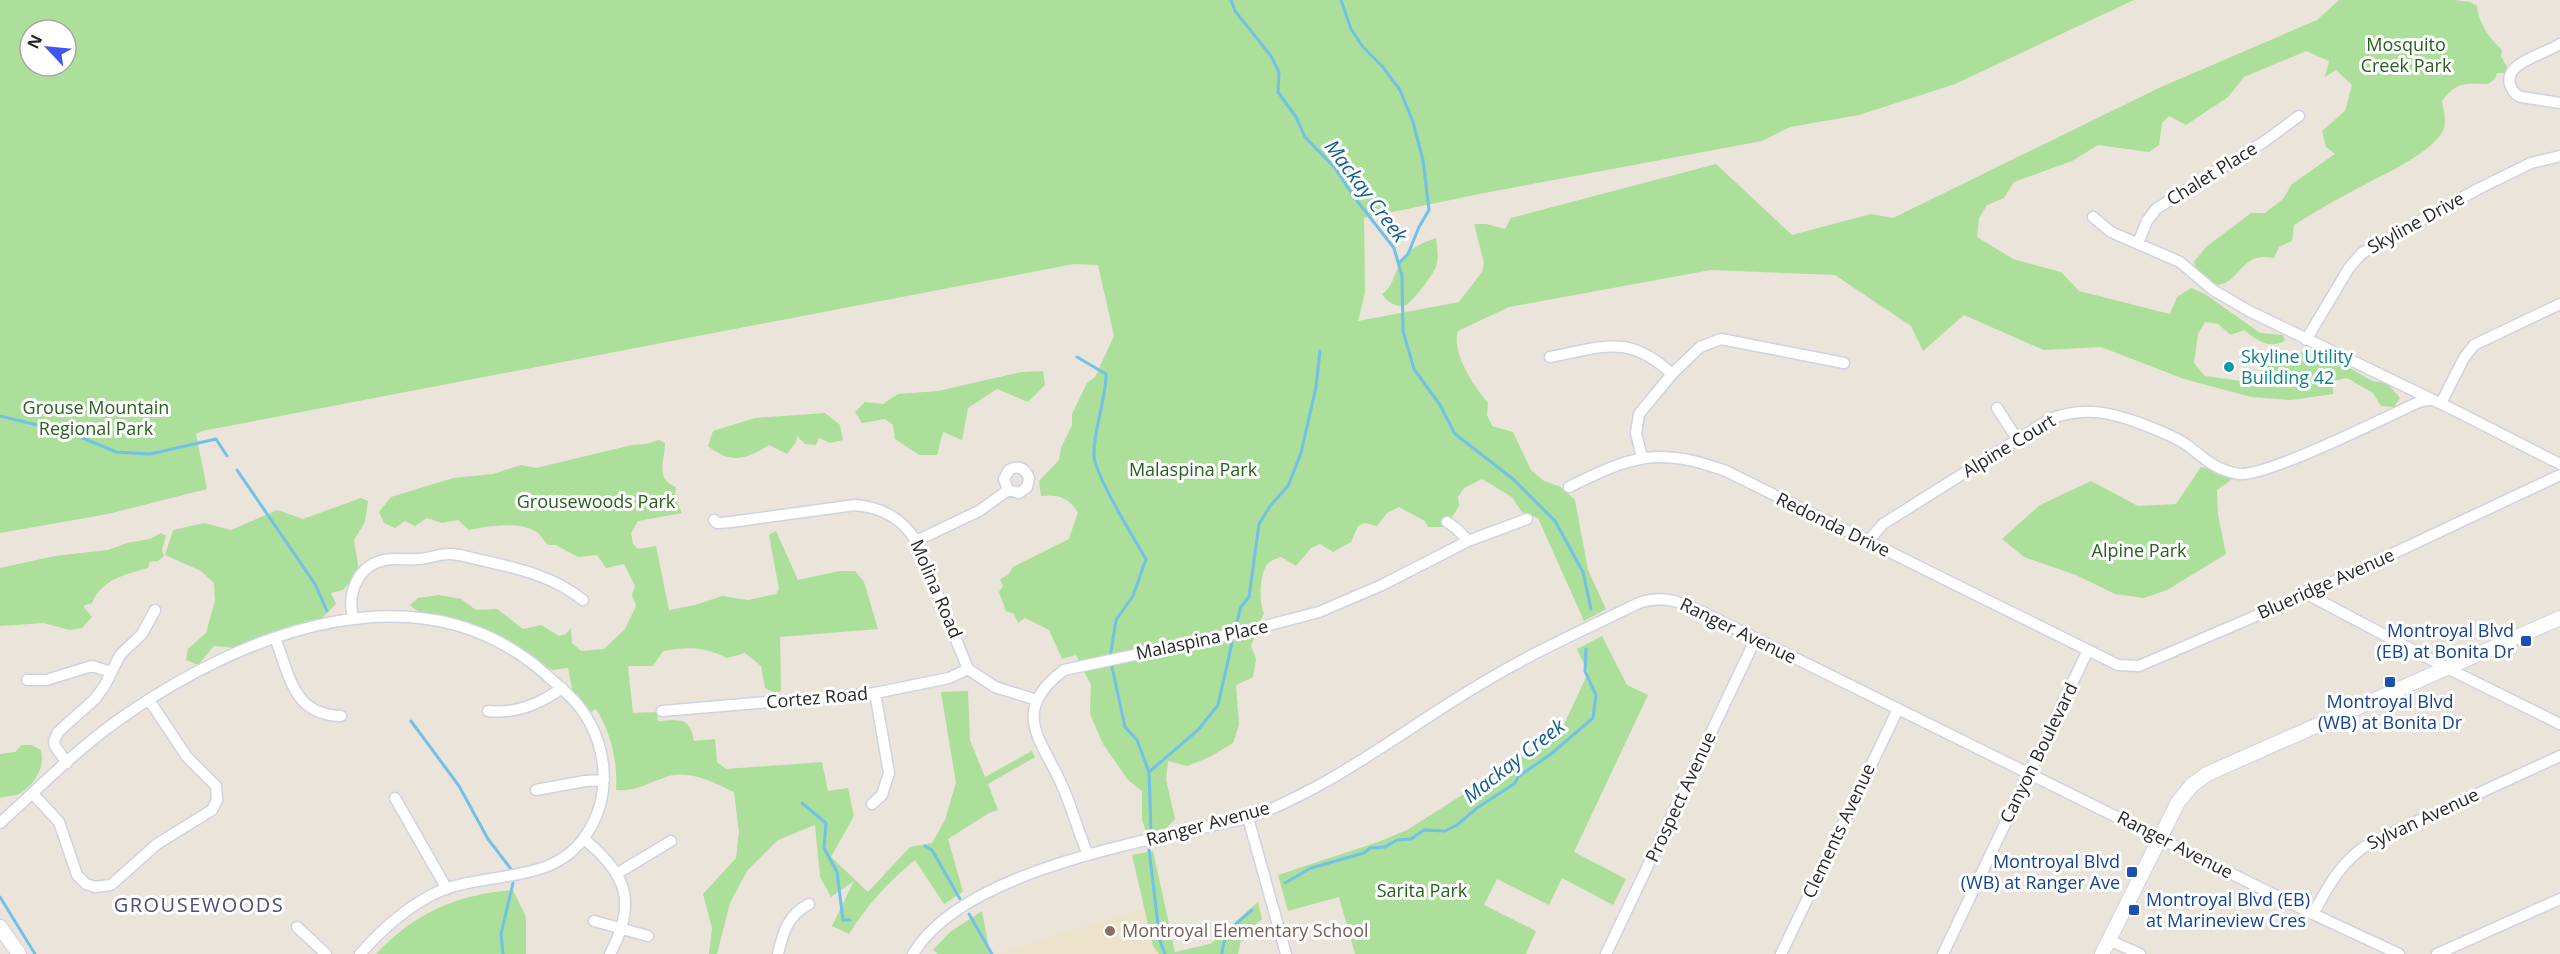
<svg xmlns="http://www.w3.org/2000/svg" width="2560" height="954" viewBox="0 0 2560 954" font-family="'Open Sans',sans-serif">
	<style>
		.education { fill: #ece3ca }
		.green { fill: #acdf99; fill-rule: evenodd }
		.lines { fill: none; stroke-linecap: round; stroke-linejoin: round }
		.stream { stroke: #71c1e9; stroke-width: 3 }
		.minor-casing { stroke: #d0d2e1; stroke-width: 13 }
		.tertiary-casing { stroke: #d0d2e1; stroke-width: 16 }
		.minor { stroke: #fff; stroke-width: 10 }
		.tertiary { stroke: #fff; stroke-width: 14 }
		.culture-dot { fill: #0f9aa8; stroke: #fff; stroke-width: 2 }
		.transit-dot { fill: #1a4fb4; stroke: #fff; stroke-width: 2 }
		.education-dot { fill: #8d6e63; stroke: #fff; stroke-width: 2 }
		.labels { text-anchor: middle; stroke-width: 6; stroke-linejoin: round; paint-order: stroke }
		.park-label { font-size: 18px; fill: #26621c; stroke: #fff }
		.street-label { font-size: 18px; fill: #282828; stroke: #fff }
		.culture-label { font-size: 18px; fill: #0d838f; stroke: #fff; text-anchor: start }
		.transit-label { font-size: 18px; fill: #164399; stroke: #fff; text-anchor: end }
		.education-label { font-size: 18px; fill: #785e54; stroke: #fff; text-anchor: start }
		.water-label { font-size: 20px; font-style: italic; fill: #125e92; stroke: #fff }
		.neighbourhood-label { font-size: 20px; letter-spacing: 1.5px; fill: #4b5077; stroke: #fff }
	</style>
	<rect width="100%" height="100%" fill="#eae4da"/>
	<path class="education" d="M1144 908 1153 946 1159 954H997Z"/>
	<path class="green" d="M0 0H2134L1955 84 1859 115 1790 127 1762 141 1484 193 1364 218 1365 293 1358 321 1459 302 1482 272 1484 263 1474 224H1486L1505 229 1511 218 1716 164 1792 235 1871 214 1893 218 2161 87 2317 20 2339 0H2455L2470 2 2477 6C2479 24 2489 38 2502 50L2501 56 2510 73H2497L2495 79 2488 84C2465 84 2457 81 2442 101 2444 110 2446 121 2444 128 2435 152 2384 174 2362 186 2339 198 2316 211 2294 225L2292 241 2279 247 2274 258C2240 251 2241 282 2218 285 2212 285 2205 284 2199 283L2194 262 2206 247 2251 213H2265L2283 199 2292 184 2335 154 2326 147 2322 131 2345 111 2352 85 2336 70 2325 77 2329 61 2306 51 2244 77 2228 97 2186 125 2169 116 2162 123 2159 145 2149 152 2098 145 2072 161 2014 182 2004 198 1987 205 1979 218 1977 237 2013 259 2061 272 2079 291 2170 314 2177 297 2191 288 2205 294 2260 333 2283 335 2285 341C2268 349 2258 341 2244 330L2231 335 2218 324 2205 322 2198 334 2194 363 2205 376 2241 381 2279 359 2310 350 2328 355 2372 381 2387 383 2400 398 2394 407 2381 406 2373 393 2347 378 2333 381V394L2291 400 2251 397 2184 379 2101 347 2044 350 1964 315 1923 351 1911 326 1835 275 1711 270 1509 307 1458 331C1451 352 1474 387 1488 403L1487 415 1492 426 1513 432 1531 470 1544 481 1561 487 1575 500 1588 570 1606 609 1584 621 1538 518 1522 512 1512 497 1482 479 1464 488 1458 497 1459 506 1446 527H1428L1425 521 1399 507 1387 513 1377 526 1365 523 1358 526 1351 542 1333 552 1320 544 1311 548 1296 566 1281 557C1275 559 1268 561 1265 568 1260 577 1259 604 1264 613L1251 646 1256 659 1253 677 1236 685 1239 725 1233 743 1210 757 1187 766 1168 761 1166 780 1175 819C1165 830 1161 836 1146 831L1142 820V791L1128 780 1103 744 1090 714 1091 685 1076 655 1062 659 1049 630 1025 618 1018 623 1014 614 1006 611 999 592 1003 586 1000 579 1008 575 1013 567 1069 539 1078 512C1068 497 1058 494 1041 496L1039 481 1059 460 1061 448 1072 425V414L1087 383 1095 377 1114 336 1098 265 1074 264 202 431 196 434 207 489 108 514 0 533ZM30 30H66V66H30Z
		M1436 238C1437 247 1439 258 1436 267 1433 274 1413 302 1406 305 1398 309 1386 301 1382 294 1393 287 1395 272 1401 261 1410 248 1422 243 1436 238Z
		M1043 371 1045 385 1028 402 997 389 968 408 962 440 943 432 937 455H919L895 439 893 425 885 419 862 423 855 412 865 402 883 404 898 394 938 391 1021 372Z
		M825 413 840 425 843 440 830 443 819 438 816 445 805 444 797 436 796 442 787 454 769 445C746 459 732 465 708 446L713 431 755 418Z
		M659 440 665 443C665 461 654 478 676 487L675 498 682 513 638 521 631 533 633 544 638 549 656 546 669 610 695 605 722 596 748 600 776 594 779 589 769 535 776 531 798 580 840 571H855L864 582 878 629 780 637 781 691 774 693 765 688 761 666 745 653 727 658C702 646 690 647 663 651L653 666H628L633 713 657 712 658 721C679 720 690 716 694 741L715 739 717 762 726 769 822 762 828 791 848 788 854 816 831 857 868 892 910 847 932 843 945 820 956 783 941 692 968 691 970 740 985 777 1032 751 1035 757 988 784 998 810 989 813 948 839 963 892 944 904 915 860C888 882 868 904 849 934L832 926 854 881 831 897 820 877 815 825 778 840 747 871 730 903 717 954H709L712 928 703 894 736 858 739 832 734 792C712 782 690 769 666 777 648 783 635 792 616 790 618 761 611 733 596 709L591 712 573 693 568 668 552 670C523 650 495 635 462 623 444 616 424 619 410 605L418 598 439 595 461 599 476 610 497 609 523 629 541 625 559 636 566 634 571 628 572 643 581 651 604 649 625 629 636 606 632 595 635 586 624 564 606 568 597 555 578 557 556 545H548C545 542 542 537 539 534 524 520 487 526 469 530L458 520 442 523 427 518 415 526 405 521 395 528 384 523 379 512 391 497 453 478 493 474 521 465 536 468 632 445 646 444Z
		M2201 467 2239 474 2217 490 2218 515 2226 554 2167 590 2144 598 2115 594 2076 575 2024 557 2002 539 2040 505 2091 481 2138 506 2176 504Z
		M361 498 368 501 365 522 354 540 359 571 343 590 331 593 336 604 321 619 306 621 296 627 236 648 214 646 198 665 186 660 188 649 206 633 215 601 214 583 201 571 165 555 173 530 204 523 231 530 277 510 303 519Z
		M161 533 166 536 162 550 164 556 158 561 150 562 148 568C126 574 102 579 92 603L83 606 92 617 82 628 70 630 43 623 0 626V568L55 556 108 550 127 543 150 539Z
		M1602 636 1627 685 1648 695 1574 852 1626 879 1613 905 1562 878 1549 905 1497 879 1484 905 1536 931 1526 954H1355L1339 897 1288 911 1278 875 1378 842 1407 830 1560 733 1588 673 1577 649Z
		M22 745H31L41 750C45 768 35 784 19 794 14 796 6 796 0 798V754L15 752Z
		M1153 851 1175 952 1210 944 1258 902 1262 919 1242 935 1238 954H1159L1153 946 1132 855Z
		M513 890 526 917V954H376C416 912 456 895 513 890Z
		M982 911 990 954H938L933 950 950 932Z"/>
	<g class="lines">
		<path class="stream" d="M1231 0 1235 11 1271 56 1279 72 1278 92 1296 117 1305 137 1335 168 1354 197 1394 248 1402 276 1403 331 1414 369 1440 405 1455 434 1513 479 1555 521 1583 572 1591 609
			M1341 0 1351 29 1363 47 1382 66 1400 90 1413 122 1423 160 1429 210 1419 227 1408 254 1400 262
			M1077 357 1106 374C1106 402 1093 429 1094 456 1095 475 1134 539 1146 559L1133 596 1116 620 1110 658 1125 727 1137 740 1149 772 1151 831
			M0 416 71 433 116 452 150 454 216 439 227 456
			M237 470 315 584 327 611
			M1236 625 1241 607 1249 597 1259 524 1270 506 1288 486 1301 453 1316 387 1320 351
			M411 721 459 786 488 839 514 873
			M1149 772 1198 730 1218 705 1232 643
			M802 803 826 823 824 848 837 872 843 920H850
			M925 846 932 850 960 899
			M1149 849 1160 941 1165 954
			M1285 883 1311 868 1364 853 1370 848 1385 847 1397 840 1411 839 1424 830 1445 831 1457 825 1477 808 1514 784 1519 776 1551 754 1593 718 1596 695 1585 671 1586 649
			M0 897 35 954
			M969 914 992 954
			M503 954 501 934 513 883
			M1222 954C1223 932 1237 923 1252 910"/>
		<g class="minor-casing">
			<path id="minor" d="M2560 44C2546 54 2500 63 2511 87 2514 93 2516 95 2521 97L2560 103
				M2093 217 2111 232 2180 262 2213 290 2249 311 2458 412 2560 464
				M2138 243 2147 221 2156 209 2265 141 2299 116
				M2306 340 2349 268 2362 253 2478 189 2531 163 2560 156
				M1550 357C1604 347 1628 333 1672 374
				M2441 403 2464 358 2474 345 2560 304
				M1997 408 2017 439
				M1642 457 1636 433 1639 414 1672 374 1700 347 1721 339 1844 363
				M1569 487C1632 456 1657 446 1726 471L2118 665 2139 666 2307 594 2560 475
				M714 520 717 523 731 522 855 505C881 507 903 519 916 541L968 669 995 687 1037 700
				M1447 522 1457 529 1468 541
				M916 541 979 511 1008 490 1004 479 1009 470C1018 465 1025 468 1029 478L1027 487 1019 493 1008 490
				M1867 542 1883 524 2050 419C2083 406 2110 412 2142 424 2157 430 2171 435 2184 443 2204 457 2213 470 2239 474 2267 477 2388 416 2421 401L2430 400
				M2307 594 2447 668 2560 724
				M353 617C347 593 358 565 385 560 395 558 406 560 417 559 428 559 438 554 449 554 461 554 474 559 485 561 521 569 554 577 583 600
				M275 638C290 676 293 715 341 716
				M27 680H46L92 666 111 672
				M488 711C515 714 540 704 562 688
				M662 711 875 693 949 678 968 669
				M67 763 55 746 54 741 58 732 95 699 105 685 120 655 142 634 155 610
				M536 790 585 781 604 780
				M33 794 59 822 77 875 86 884 95 887 111 885 157 844 212 810 217 800 216 786 187 757 149 700
				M395 798 447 889
				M872 804 882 795 889 773 875 693
				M1248 818 1286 954
				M0 823C41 786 81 745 127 714 245 633 418 564 543 672 555 683 568 693 578 705 608 743 613 795 586 835 555 883 492 872 445 889 412 902 383 928 360 954
				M584 839C628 875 637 903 610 954
				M1088 855C1079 834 1073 811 1064 790 1044 741 1007 713 1064 670L1242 632 1319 612 1382 585 1468 541 1527 519
				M618 873 671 841
				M2313 914C2329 885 2341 861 2370 843L2560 756
				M594 921 648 936
				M297 927 326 954
				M2109 940 2140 954
				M778 954C783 932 788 915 809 904
				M913 954C964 868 1156 839 1248 818 1331 788 1399 733 1474 688 1527 655 1585 629 1641 602 1664 595 1680 602 1700 611L2313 914 2399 954
				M1606 954 1755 640
				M1781 954 1898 709
				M1943 954 2088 650
				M2437 954 2560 899"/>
		</g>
		<g class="tertiary-casing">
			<path id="tertiary" d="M0 927 19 954
				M2102 954 2178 802 2192 785 2207 774 2560 618"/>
		</g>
		<use href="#minor" class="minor"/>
		<use href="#tertiary" class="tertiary"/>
	</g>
	<circle class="culture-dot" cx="2229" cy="367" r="6"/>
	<g class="transit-dot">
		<rect x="2520" y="635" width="12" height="12" rx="3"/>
		<rect x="2384" y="676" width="12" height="12" rx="3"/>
		<rect x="2126" y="866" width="12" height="12" rx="3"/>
		<rect x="2128" y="904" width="12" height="12" rx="3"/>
	</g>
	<circle class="education-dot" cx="1110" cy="931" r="6"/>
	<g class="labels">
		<g class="park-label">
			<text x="2406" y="51">Mosquito<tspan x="2406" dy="21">Creek Park</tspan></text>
			<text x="96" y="414">Grouse Mountain<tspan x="96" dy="21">Regional Park</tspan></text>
			<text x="1193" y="476">Malaspina Park</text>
			<text x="596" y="508">Grousewoods Park</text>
			<text x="2139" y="557">Alpine Park</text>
			<text x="1422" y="897">Sarita Park</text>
		</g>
		<g class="street-label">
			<text transform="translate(2212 174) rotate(-32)" y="6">Chalet Place</text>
			<text transform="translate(2416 223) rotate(-29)" y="6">Skyline Drive</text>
			<text transform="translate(2009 446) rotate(-31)" y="6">Alpine Court</text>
			<text transform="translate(1833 525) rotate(26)" y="6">Redonda Drive</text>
			<text transform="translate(2326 584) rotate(-24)" y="6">Blueridge Avenue</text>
			<text transform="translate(936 589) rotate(67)" y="6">Molina Road</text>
			<text transform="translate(1738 631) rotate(26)" y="6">Ranger Avenue</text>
			<text transform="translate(1202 640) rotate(-12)" y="6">Malaspina Place</text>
			<text transform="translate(817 698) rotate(-5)" y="6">Cortez Road</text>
			<text transform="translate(2039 753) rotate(-64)" y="6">Canyon Boulevard</text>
			<text transform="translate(1681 797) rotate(-65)" y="6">Prospect Avenue</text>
			<text transform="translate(2423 819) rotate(-25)" y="6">Sylvan Avenue</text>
			<text transform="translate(1208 824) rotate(-15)" y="6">Ranger Avenue</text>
			<text transform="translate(1839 831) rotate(-65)" y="6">Clements Avenue</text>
			<text transform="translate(2175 845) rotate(27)" y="6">Ranger Avenue</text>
		</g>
		<g class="culture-label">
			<text x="2241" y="363">Skyline Utility<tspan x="2241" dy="21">Building 42</tspan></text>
		</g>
		<g class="transit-label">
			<text x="2514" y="637">Montroyal Blvd<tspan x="2514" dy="21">(EB) at Bonita Dr</tspan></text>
			<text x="2390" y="708" text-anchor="middle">Montroyal Blvd<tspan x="2390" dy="21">(WB) at Bonita Dr</tspan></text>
			<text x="2120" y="868">Montroyal Blvd<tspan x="2120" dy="21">(WB) at Ranger Ave</tspan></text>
			<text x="2146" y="906" text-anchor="start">Montroyal Blvd (EB)<tspan x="2146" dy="21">at Marineview Cres</tspan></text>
		</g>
		<g class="education-label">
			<text x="1122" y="937">Montroyal Elementary School</text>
		</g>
		<g class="water-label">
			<text transform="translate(1366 191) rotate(53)" y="7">Mackay Creek</text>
			<text transform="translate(1514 761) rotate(-38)" y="7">Mackay Creek</text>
		</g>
		<g class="neighbourhood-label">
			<text x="199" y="912">GROUSEWOODS</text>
		</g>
	</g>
	<g transform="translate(48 48) rotate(296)"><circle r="28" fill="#ffffff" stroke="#a9a9a9" stroke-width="1.5"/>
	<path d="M0-4.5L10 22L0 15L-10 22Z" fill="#4055f2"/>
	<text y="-9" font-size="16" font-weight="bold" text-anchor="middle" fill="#282828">N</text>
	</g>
</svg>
